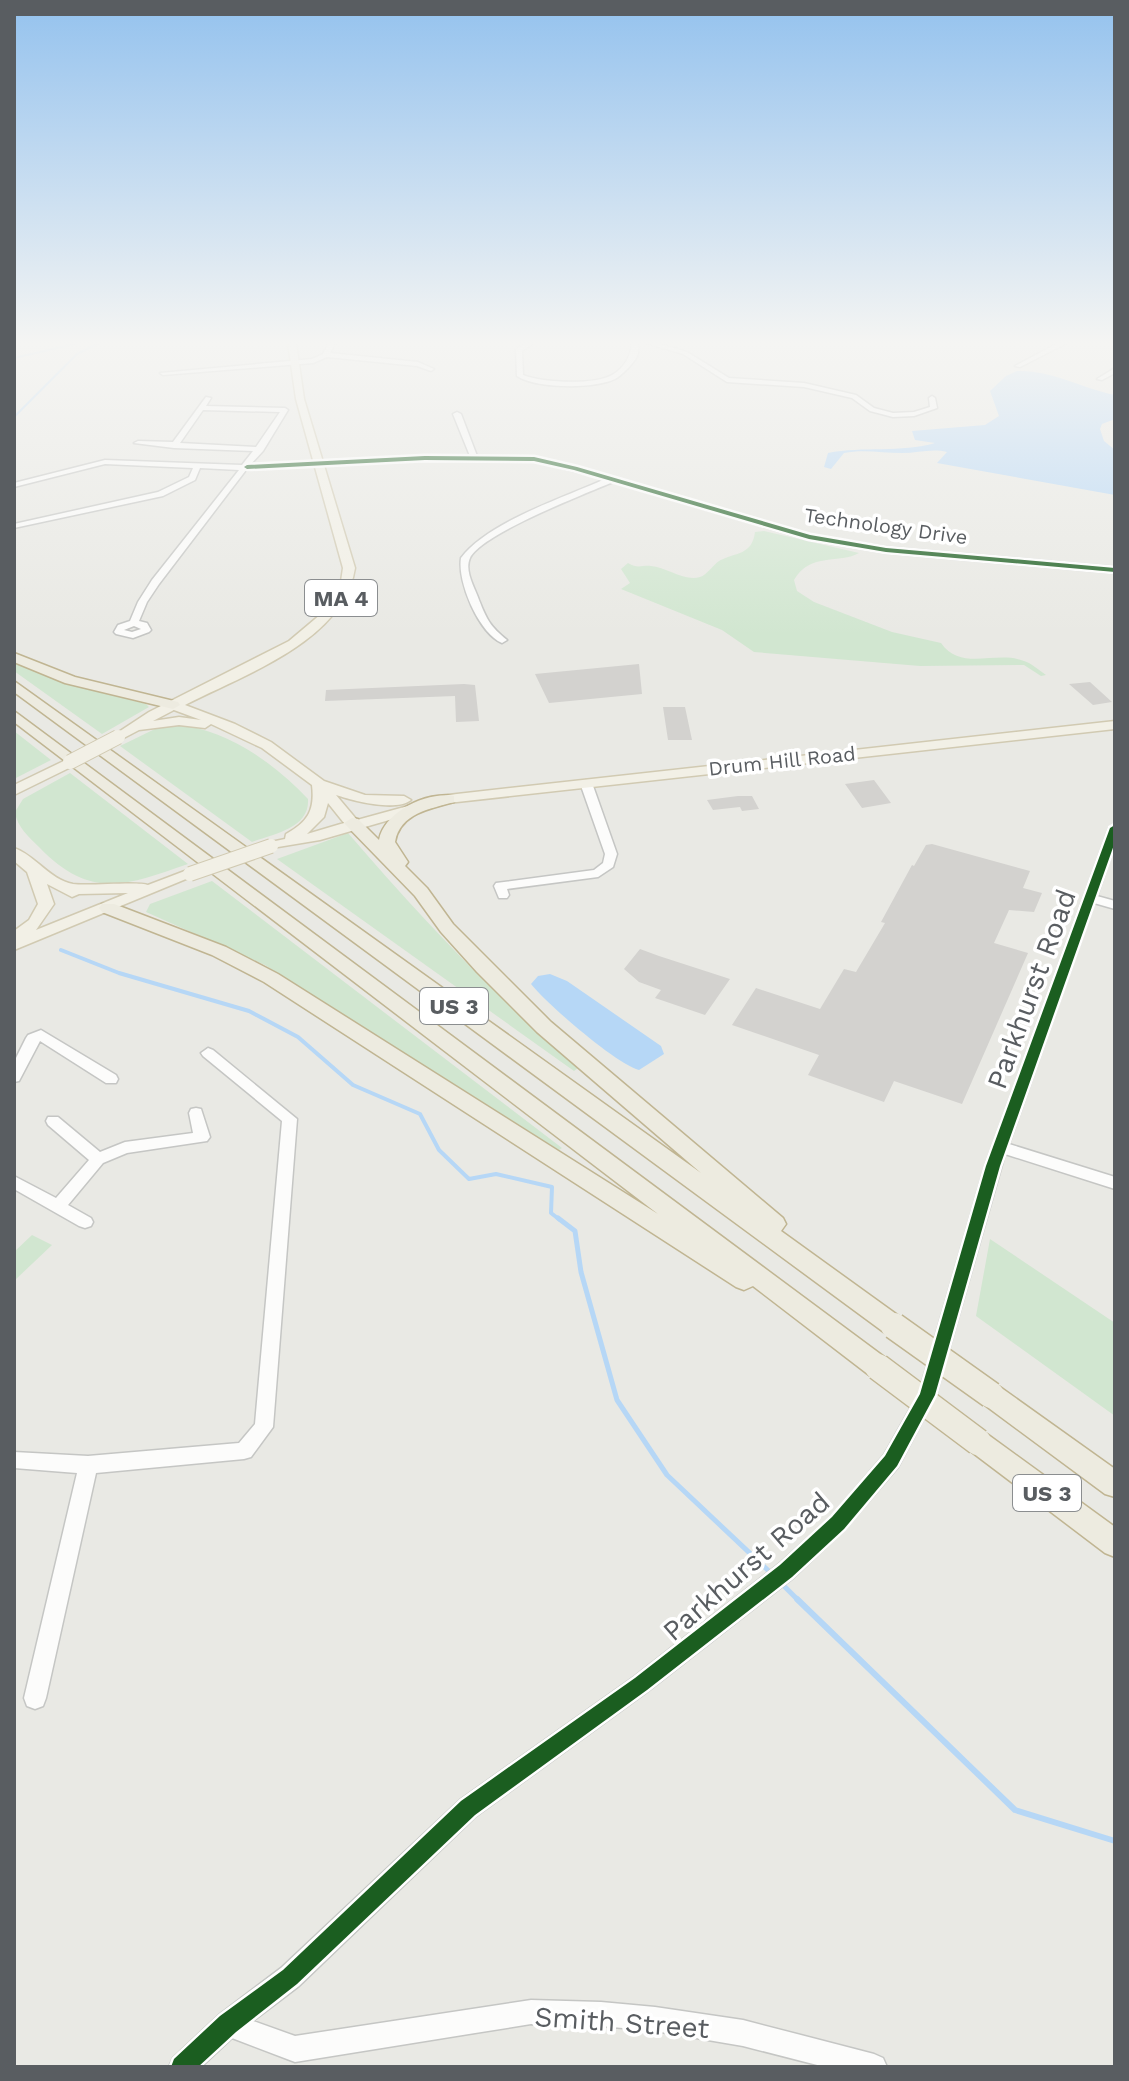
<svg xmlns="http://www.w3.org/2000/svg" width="1129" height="2081" viewBox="0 0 1129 2081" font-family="'Work Sans',sans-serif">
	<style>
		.green { fill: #d1e6d0 }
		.water { fill: #b6d7f6 }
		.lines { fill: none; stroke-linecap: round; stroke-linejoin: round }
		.stream-far3 { stroke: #b6d7f6; stroke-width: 2 }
		.stream-far2 { stroke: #b6d7f6; stroke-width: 4 }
		.stream-far1 { stroke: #b6d7f6; stroke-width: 5 }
		.stream { stroke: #b6d7f6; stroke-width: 6 }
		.building { fill: #d3d2cf }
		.minor-casing { stroke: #c5c6c4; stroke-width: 3 }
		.major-casing { stroke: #d1cab2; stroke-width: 3 }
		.highway-casing { stroke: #c0b592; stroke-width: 3 }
		.minor { fill: #fcfcfb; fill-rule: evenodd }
		.major { fill: #f2f0e6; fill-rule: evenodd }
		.highway { fill: #edebe0; fill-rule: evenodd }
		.major-bridge-casing { stroke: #d1cab2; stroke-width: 16; stroke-linecap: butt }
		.highway-bridge-casing { stroke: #c0b592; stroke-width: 29; stroke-linecap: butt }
		.major-bridge { stroke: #f2f0e6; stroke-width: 14 }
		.highway-bridge { stroke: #edebe0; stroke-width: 26 }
		.cycleway-casing { stroke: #fff; stroke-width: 5 }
		.cycleway { fill: #1b5e20; fill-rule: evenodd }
		.labels { text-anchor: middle; stroke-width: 7; stroke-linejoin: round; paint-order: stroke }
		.far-street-label { font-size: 20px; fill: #595d61; stroke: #fff }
		.shield { fill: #fff; stroke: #8b8e90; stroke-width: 2 }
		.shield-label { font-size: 22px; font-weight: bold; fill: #595d61 }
		.near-street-label { font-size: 28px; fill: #595d61; stroke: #fff }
	</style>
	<rect width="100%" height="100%" fill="#e9e9e4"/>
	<path class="green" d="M764 531 859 553C840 564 810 552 794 580L797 591 814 602 892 632 941 643C961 672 996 650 1024 661 1031 663 1039 670 1046 675L1041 676 1024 665 920 666 754 652 722 630 621 589 630 583 621 569 628 563C638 569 641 565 651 566 666 567 685 582 700 577 707 575 713 565 719 561 735 552 752 556 755 532Z
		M14 663 69 684 146 704 149 707 102 734 14 671Z
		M177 725C227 729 274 763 308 799 310 828 274 834 252 842L120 746 159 727Z
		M14 731 51 760 14 779Z
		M70 773 188 864C127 885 91 901 39 847 29 837 17 827 15 812L23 799Z
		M348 833C419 916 495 996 578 1068L574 1071 277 859Z
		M212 881 562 1148 559 1150 265 965 146 912 150 904Z
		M32 1235 52 1245 14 1281V1252Z
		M990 1239 1115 1323V1416L976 1316Z"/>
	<path class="water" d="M1017 371C1052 370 1081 388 1115 395V419L1102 424 1100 429 1104 441 1115 450V495L937 463 947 452C932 448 918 453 902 453 883 453 863 449 844 453L831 469 824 467 828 453C863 446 901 453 935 443L915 440 912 431 985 425 999 416 990 391 1006 376Z
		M550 974 567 981 661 1046 664 1054 639 1070C616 1064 547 1004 531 984L538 976Z"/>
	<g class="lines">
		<path class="stream-far3" d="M14 358 79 343
			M14 417 77 354 99 343"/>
		<path class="stream-far2" d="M61 950 119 973 249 1011 298 1037 353 1085 420 1114 439 1150 469 1179 496 1174 552 1187 551 1213 560 1220"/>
		<path class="stream-far1" d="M558 1218 575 1231 581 1272 617 1400 667 1475 773 1575
			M782 1584 799 1601"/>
		<path class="stream" d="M797 1599 1015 1810 1115 1841"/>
	</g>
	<path class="building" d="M639 664 642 694 549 703 535 674Z
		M1090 682 1112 702 1093 705 1069 684Z
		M464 684 475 685 479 721 456 722 455 696 325 701 326 690Z
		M663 707H685L692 740H668Z
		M874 780 891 803 862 808 845 784Z
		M738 796H752L759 809 742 811 740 807 713 810 707 800Z
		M932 844 1030 871 1023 888 1042 893 1034 912 1009 910 994 943 1028 953 962 1104 894 1081 884 1102 808 1075 819 1055 732 1025 756 988 820 1009 844 969 856 972 885 923 881 922 912 865 914 866 926 845Z
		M640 949 659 956 730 979 705 1015 655 998 661 990 639 982 624 969Z"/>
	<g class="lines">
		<g class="minor-casing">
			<path id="minor" d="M329 343H335L330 353 418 362 434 369 431 371 417 366 327 357 313 363 163 375 160 373 312 359 323 354Z
				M525 343H533L522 351 523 375C542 383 595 385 612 375 624 368 631 356 632 343H638C638 348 639 352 637 356 635 362 621 376 615 379 594 389 537 389 517 376L516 350Z
				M646 343H657L687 352 729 378 804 383 856 395 874 408 893 413 914 412 930 407 929 398 932 396 935 398 937 408 914 416 893 417 870 411 852 398 804 387 727 382 683 354Z
				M1058 343H1067L1020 367 1015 366Z
				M1115 368V373L1102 380 1097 379Z
				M206 397 211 398 206 406 285 408 288 410 263 451 250 465 425 456H470L453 414 457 412 461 414 477 456 534 457 575 466 810 535 886 547 1115 567V573L886 553 809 540 613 482C585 494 481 534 470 558 464 571 475 588 479 600 487 620 490 626 507 640L502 643C479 633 457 582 461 558 488 522 563 498 605 479L534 461 425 460 256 469 246 470 159 584 147 602 139 621 147 623 151 630 149 632 133 638 116 634 114 632 118 625 130 621 138 602 152 580 239 470 200 468 195 480 163 496 14 528V524L158 492 189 477 193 468 105 464 14 487V483L105 460 242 465 253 451 174 448 134 443 138 441 173 442ZM203 410 280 412 256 447 180 443ZM134 626 141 629 132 632 124 630Z
				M586 780 592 783 617 854 613 867 598 877 507 889 509 895 507 898H499L494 886 496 883 594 870 603 863 605 854 580 783Z
				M1115 825V844L1097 896 1115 901V909L1094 903 1009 1144 1115 1177V1189L1005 1154 936 1395 898 1467 845 1529 793 1578 648 1691 476 1816 299 1986 253 2021 295 2036 531 2000 601 2002 655 2007 743 2020 874 2054 883 2058 887 2067H825L743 2046 655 2031 601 2026 531 2024 295 2062 232 2038 201 2067H169L173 2058 219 2015 281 1968 460 1800 634 1677 779 1564 831 1517 884 1455 919 1393 985 1166 1109 828Z
				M41 1030 116 1075 118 1079 116 1083H106L40 1041 19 1081 14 1082V1062L26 1038 28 1035Z
				M208 1048 213 1050 297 1119 273 1427 251 1457 244 1459 96 1473 46 1698 43 1706 35 1709 27 1706 24 1698 77 1473 14 1468V1452L88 1456 239 1443 255 1424 282 1121 203 1056 201 1053Z
				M196 1108 201 1109 210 1137 207 1141 127 1153 103 1163 68 1205 91 1218 93 1222 91 1226 85 1228 79 1226 14 1189V1176L56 1198 89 1160 48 1125 46 1121 48 1117H58L100 1152 125 1142 193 1133 189 1113 191 1109Z"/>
		</g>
		<g class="major-casing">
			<path id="major" d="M288 343H296L304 399 355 568C344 641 243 675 185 705L235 724 271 742 324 781 365 795 404 796 411 800C396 812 354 801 336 795L357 820 448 795 1115 721V729L448 803 320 840 266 849V843L285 839 286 834C308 822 315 810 312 785L262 748 211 724 205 728 179 725 139 730 118 741 111 737 149 712 289 641 327 609 340 588 343 568 296 399ZM174 710 201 720 179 717 153 721ZM328 803 344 823 307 834 324 817Z
				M70 758 77 762 75 765 14 795V785Z
				M14 848C35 855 50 880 73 884 90 886 139 881 148 885L190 869 198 874 14 950V931L29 920 38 904 27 872 14 861ZM47 884 72 897 79 894 128 893 36 930 54 904Z"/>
		</g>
		<g class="highway-casing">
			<path id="highway" d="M14 653 75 677 178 702 180 705 173 709 65 683 14 662Z
				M14 681 701 1173 537 1032 477 972 441 932 415 896 344 823 352 818 358 819 379 840C384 812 427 791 454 796V802C430 809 400 813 395 842L408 862 405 866 427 888 453 924 551 1022 783 1218 786 1224 781 1231 903 1319 906 1326 903 1333 894 1336 885 1333 14 692Z
				M14 711 887 1359 891 1367 887 1375 878 1378 869 1375 753 1286 744 1290 736 1287 264 982 212 955 102 912 99 908 102 904H114L226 947 278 974 658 1214 14 722Z
				M991 1384 1000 1387 1115 1469V1497L1105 1494 982 1403 978 1395 982 1387Z
				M978 1430 987 1434 1115 1527V1557L1105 1553 969 1450 965 1442 969 1434Z"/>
		</g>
		<use href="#minor" class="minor"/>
		<use href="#major" class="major"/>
		<use href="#highway" class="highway"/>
		<g class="major-bridge-casing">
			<path id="major-bridge" d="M70 762 118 737
				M190 874 271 846"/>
		</g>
		<g class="highway-bridge-casing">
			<path id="highway-bridge" d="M894 1326 991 1395
				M878 1367 978 1442"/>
		</g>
		<use href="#major-bridge" class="major-bridge"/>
		<use href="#highway-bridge" class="highway-bridge"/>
		<g class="cycleway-casing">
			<path id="cycleway" d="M425 456 534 457 577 467 810 535 886 548 1115 568V572L886 552 809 539 574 470 534 461 425 460 247 469 244 467 247 465Z
				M1115 825V842L1000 1166 935 1395 897 1466 844 1529 792 1577 647 1690 475 1815 297 1984 236 2032 198 2067H171L174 2059 220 2016 283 1970 461 1801 635 1678 780 1565 832 1517 885 1456 920 1394 986 1166 1110 828Z"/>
		</g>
		<use href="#cycleway" class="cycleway"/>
	</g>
	<linearGradient id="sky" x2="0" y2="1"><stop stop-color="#94c2ee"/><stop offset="0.54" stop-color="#f5f5f3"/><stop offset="1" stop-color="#f5f5f3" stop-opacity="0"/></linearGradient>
	<rect width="1129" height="635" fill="url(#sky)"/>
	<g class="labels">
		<g class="far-street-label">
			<text transform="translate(886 526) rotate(8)" y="7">Technology Drive</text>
			<text transform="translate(782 761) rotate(-6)" y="7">Drum Hill Road</text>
		</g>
		<g class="shield">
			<rect x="305" y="580" width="72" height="36" rx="6"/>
			<rect x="420" y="988" width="68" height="36" rx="6"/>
			<rect x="1013" y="1475" width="68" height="36" rx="6"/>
		</g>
		<g class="shield-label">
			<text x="341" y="606">MA 4</text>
			<text x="454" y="1014">US 3</text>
			<text x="1047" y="1501">US 3</text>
		</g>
		<g class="near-street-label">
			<text transform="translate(1031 989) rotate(-70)" y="10">Parkhurst Road</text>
			<text transform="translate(746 1566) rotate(-41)" y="10">Parkhurst Road</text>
			<text transform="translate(622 2022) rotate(4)" y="10">Smith Street</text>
		</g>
	</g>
	<rect width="1129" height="2081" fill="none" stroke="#595d61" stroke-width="32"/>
</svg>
